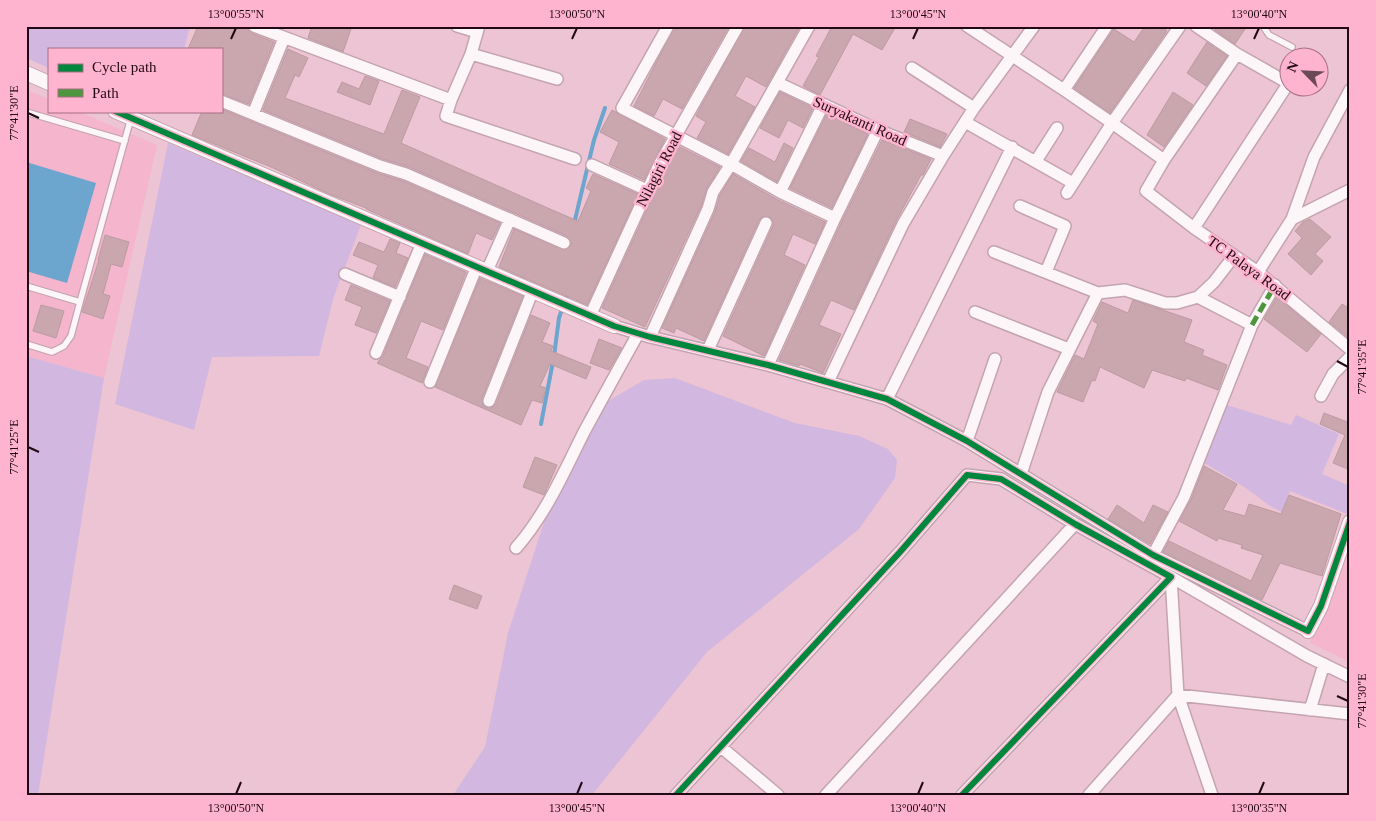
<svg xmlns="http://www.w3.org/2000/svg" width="1376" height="821" viewBox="0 0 1376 821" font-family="Georgia,serif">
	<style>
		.built { fill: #f5b5cc }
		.green { fill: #d2b7e0 }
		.water { fill: #6ca5ce }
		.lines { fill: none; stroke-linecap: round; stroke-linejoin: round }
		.stream { stroke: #6ca5ce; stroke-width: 4 }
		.building { fill: #caa6ae; stroke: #bc9ba3 }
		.service-casing { stroke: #c4a4b0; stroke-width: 8 }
		.minor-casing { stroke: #c4a4b0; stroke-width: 14 }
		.tertiary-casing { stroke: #c4a4b0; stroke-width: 16 }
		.service { stroke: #fcf6f8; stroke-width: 5.5 }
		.minor { stroke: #fcf6f8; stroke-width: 11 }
		.tertiary { stroke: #fcf6f8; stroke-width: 14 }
		.quiet { stroke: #4d963d; stroke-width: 5; stroke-dasharray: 10 5; stroke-linecap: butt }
		.cycleway-casing { stroke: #feb3ce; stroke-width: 9 }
		.cycleway { stroke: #00873e; stroke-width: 6 }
		.ticks { fill: none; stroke: #230914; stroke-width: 2 }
		.labels { text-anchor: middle; stroke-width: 5; stroke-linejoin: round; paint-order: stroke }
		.street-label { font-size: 15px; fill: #230914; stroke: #feb3ce }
		.neatline { fill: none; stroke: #230914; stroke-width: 2 }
		.ticks-label { font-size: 12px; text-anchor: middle; fill: #230914 }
	</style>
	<rect width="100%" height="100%" fill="#edc4d3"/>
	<path class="built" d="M26 90 49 99V111H77L157 145 104 378 26 356Z
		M1350 540V662L1310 643Z"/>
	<path class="green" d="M26 26H190L184 49H49V68L26 58Z
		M168 143 361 225 334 296 319 356 212 357 194 430 115 404Z
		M26 356 104 378 38 795H26Z
		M675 378 795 423 859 436 888 449 897 460 895 478 859 529 707 652 592 795H453L485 747 508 633 548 510 593 410 644 380Z
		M1227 405 1291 425 1296 415 1339 434 1322 474 1350 486V506L1347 514 1290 491 1282 512 1270 506 1246 488 1203 462Z"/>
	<path class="water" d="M26 162 96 183 67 283 26 271Z"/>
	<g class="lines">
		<path class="stream" d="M574 224 594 140 605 108
			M541 424 554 356 559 318 568 292"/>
	</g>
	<path class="building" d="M198 26H247L251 33 274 42 249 104 221 94V49H188Z
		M312 26H352L343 52 308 38Z
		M675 26H729L682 109 663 99 654 116 634 106Z
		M745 26H800L766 87 746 76 735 96 755 107 728 154 697 138 706 122 696 116Z
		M832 26H896L882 50 853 34 820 95 803 86 819 57 816 56Z
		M1145 26H1161L1167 31 1110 113 1074 88 1114 29 1134 42Z
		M1217 26H1247L1235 44 1215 30Z
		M1207 42 1227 56 1206 86 1187 73Z
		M288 49 308 58 299 77 295 75 285 98 384 134 402 90 420 97 401 143 550 209 578 221 591 191 586 188 593 174 638 194 587 305 499 267 514 229 564 250 571 246V242L567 236 409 167 383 159 263 110Z
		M365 76 379 81 370 105 337 92 342 82 359 89Z
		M780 92 813 108 803 128 788 120 779 138 760 128Z
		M1173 92 1193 105 1164 147 1147 135Z
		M221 109 377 173 403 181 500 223 492 240 476 233 468 254 366 209V208L329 194 271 167 192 135 202 111H221Z
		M612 110 665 139 644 180 609 164 619 142 600 132Z
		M827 114 868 134 832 208 790 188Z
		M910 119 947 134 940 147 904 132Z
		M882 140 931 159 923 175H921L896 221 854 310 831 300 819 325 841 334 823 373 800 364 799 366 783 361 779 360 842 221Z
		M784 143 793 148 777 182 741 161 749 148 775 162Z
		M678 146 720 167 707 188 701 206 645 327 602 308 666 168Z
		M733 174 776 199 825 222 815 244 793 234 784 255 805 265 764 356 723 336 773 226 772 219 769 216 762 217 759 220 704 341 676 328 674 333 662 328 715 212 720 195Z
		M1310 219 1331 237 1315 254 1323 261 1311 275 1288 254 1302 238 1295 231 1303 222Z
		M105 235 129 242 122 267 111 264 103 294 110 296 103 319 82 312 99 260H98Z
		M390 239 400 243 396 253 408 258 395 287 373 278 378 265 353 255 359 242 384 252Z
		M425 254 466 272 443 330 421 321 406 358 428 367 422 383 377 363 383 356Z
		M480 278 523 296 482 398 483 406 491 408 496 404 531 315 550 323 542 342 553 346 551 351 591 367 586 379 550 364 540 386 546 388 542 403 532 400 521 425 435 387Z
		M351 285 390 301 376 333 355 325 362 307 345 300Z
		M1277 297 1321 334 1307 352 1264 319Z
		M1133 300 1192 320 1184 342 1204 350 1202 355 1227 365 1218 390 1186 378 1185 381 1152 370 1144 388 1100 367 1095 381 1092 380 1083 402 1057 392 1075 355 1084 359 1098 324 1093 321 1102 302 1128 313Z
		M1342 304 1350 309V339L1329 322Z
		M41 305 64 311 56 338 33 331Z
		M599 339 622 348 609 370 590 363Z
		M1324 413 1350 423V470L1333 463 1345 435 1320 424Z
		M535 457 557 465 544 495 523 487Z
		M1204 466 1237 484 1223 510 1245 516 1249 504 1281 514 1289 495 1341 514 1322 576 1280 563 1262 600 1163 552 1169 541 1251 581 1263 555 1241 548 1242 545 1218 538 1217 541 1179 521 1191 500Z
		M1117 505 1144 523 1153 505 1168 512 1150 544 1108 519Z
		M454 585 482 596 477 609 449 599Z"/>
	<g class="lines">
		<g class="service-casing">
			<path id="service" d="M1263 26 1269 35 1292 47
				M26 112 125 141
				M26 286 80 302 129 125
				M26 344 52 352 64 346 71 336 80 302"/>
		</g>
		<g class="minor-casing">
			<path id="minor" d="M254 26 451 100 471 54 479 26
				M457 26 477 32
				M668 26 622 108 731 164 780 192
				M967 26 1064 90 1112 123 1067 193
				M1180 26 1112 123 1164 160 1146 191 1194 228 1258 272 1350 349
				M1196 26 1237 54 1288 83
				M471 54 557 79
				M912 68 974 108
				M778 83 878 130 943 156
				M1064 90 1107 26
				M451 100 446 116 575 159
				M221 101 380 166 406 174 564 243
				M823 105 780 192 835 218
				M253 114 284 38
				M965 122 1073 183
				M1164 160 1237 54
				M1036 161 1057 128
				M592 165 647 190
				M1020 206 1065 226 1046 272
				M1292 219 1350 190
				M1194 228 1288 84
				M994 252 1098 293
				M487 271 510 219
				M1258 272 1292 219 1314 157 1350 90
				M345 274 400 297
				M1198 297 1252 325
				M975 312 1069 349
				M590 316 659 165 738 26
				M614 326 650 337 768 365 887 399 967 441 1153 555 1308 631
				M650 337 708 209 713 192 731 164 809 26
				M708 350 766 223
				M376 353 422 243
				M768 365 835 218 878 130
				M430 382 477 266
				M828 382 903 224 943 156 974 108 1034 26
				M1321 396 1333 374 1350 357
				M887 399 1012 147
				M489 401 533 290
				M967 441 995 359
				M1021 474 1048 392 1098 293 1125 290 1165 303H1177L1198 297 1214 282 1234 256
				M516 548C546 514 564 472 584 432 602 399 620 366 638 334
				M1153 555 1184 497 1252 325 1275 285
				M1171 577 1178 695 1212 795
				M1171 577 1307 656 1350 677
				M1310 710 1324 664
				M721 747 778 795
				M676 795 900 552 967 475 1001 479 1075 524 1171 577 962 795
				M826 795 1075 524
				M1089 795 1178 695 1350 714"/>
		</g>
		<g class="tertiary-casing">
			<path id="tertiary" d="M26 73 49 83
				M115 111 614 326
				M1308 631 1321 606 1350 522"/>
		</g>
		<use href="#service" class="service"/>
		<use href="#minor" class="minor"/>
		<use href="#tertiary" class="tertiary"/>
		<path class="quiet" d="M1252 325 1275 285"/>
		<g class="cycleway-casing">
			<path id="cycleway" d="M115 111 614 326 650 337 768 365 887 399 967 441 1153 555 1308 631 1321 606 1350 522
				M676 795 900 552 967 475 1001 479 1075 524 1171 577 962 795"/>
		</g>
		<use href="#cycleway" class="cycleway"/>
	</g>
	<path class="ticks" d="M231 39 236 28M572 39 577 28M913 39 918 28M1254 39 1259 28M28 113 39 118M1337 361 1348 367M28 447 39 452M1337 696 1348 701M236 794 241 782M577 794 582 782M918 794 923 782M1259 794 1264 782"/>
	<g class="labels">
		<g class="street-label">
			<text transform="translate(860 121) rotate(24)" y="5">Suryakanti Road</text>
			<text transform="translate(659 169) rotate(-63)" y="5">Nilagiri Road</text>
			<text transform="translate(1249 268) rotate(36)" y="5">TC Palaya Road</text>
		</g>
	</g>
	<rect width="1376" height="821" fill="none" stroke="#feb3ce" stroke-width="55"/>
	<rect x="48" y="48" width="175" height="65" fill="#feb3ce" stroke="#a66f84"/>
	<rect x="58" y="64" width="25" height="8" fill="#00873e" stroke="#a66f84"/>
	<text x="92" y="72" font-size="15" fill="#230914">Cycle path</text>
	<rect x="58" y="89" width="25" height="8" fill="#4d963d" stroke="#a66f84"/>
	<text x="92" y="98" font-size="15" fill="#230914">Path</text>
	<g transform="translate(1304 72) rotate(294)"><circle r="24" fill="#feb3ce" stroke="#a66f84"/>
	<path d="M0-4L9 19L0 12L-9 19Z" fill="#6a4a57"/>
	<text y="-8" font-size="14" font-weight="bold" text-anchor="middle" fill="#230914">N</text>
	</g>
	<rect x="28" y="28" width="1320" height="766" class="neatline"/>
	<g class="ticks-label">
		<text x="236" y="18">13°00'55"N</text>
		<text x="577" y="18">13°00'50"N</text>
		<text x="918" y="18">13°00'45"N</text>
		<text x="1259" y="18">13°00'40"N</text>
		<text transform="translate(14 113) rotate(-90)" y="4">77°41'30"E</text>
		<text transform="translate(1362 367) rotate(-90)" y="4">77°41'35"E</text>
		<text transform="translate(14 447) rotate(-90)" y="4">77°41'25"E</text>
		<text transform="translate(1362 701) rotate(-90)" y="4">77°41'30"E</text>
		<text x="236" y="812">13°00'50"N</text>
		<text x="577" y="812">13°00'45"N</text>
		<text x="918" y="812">13°00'40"N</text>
		<text x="1259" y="812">13°00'35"N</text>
	</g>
</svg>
